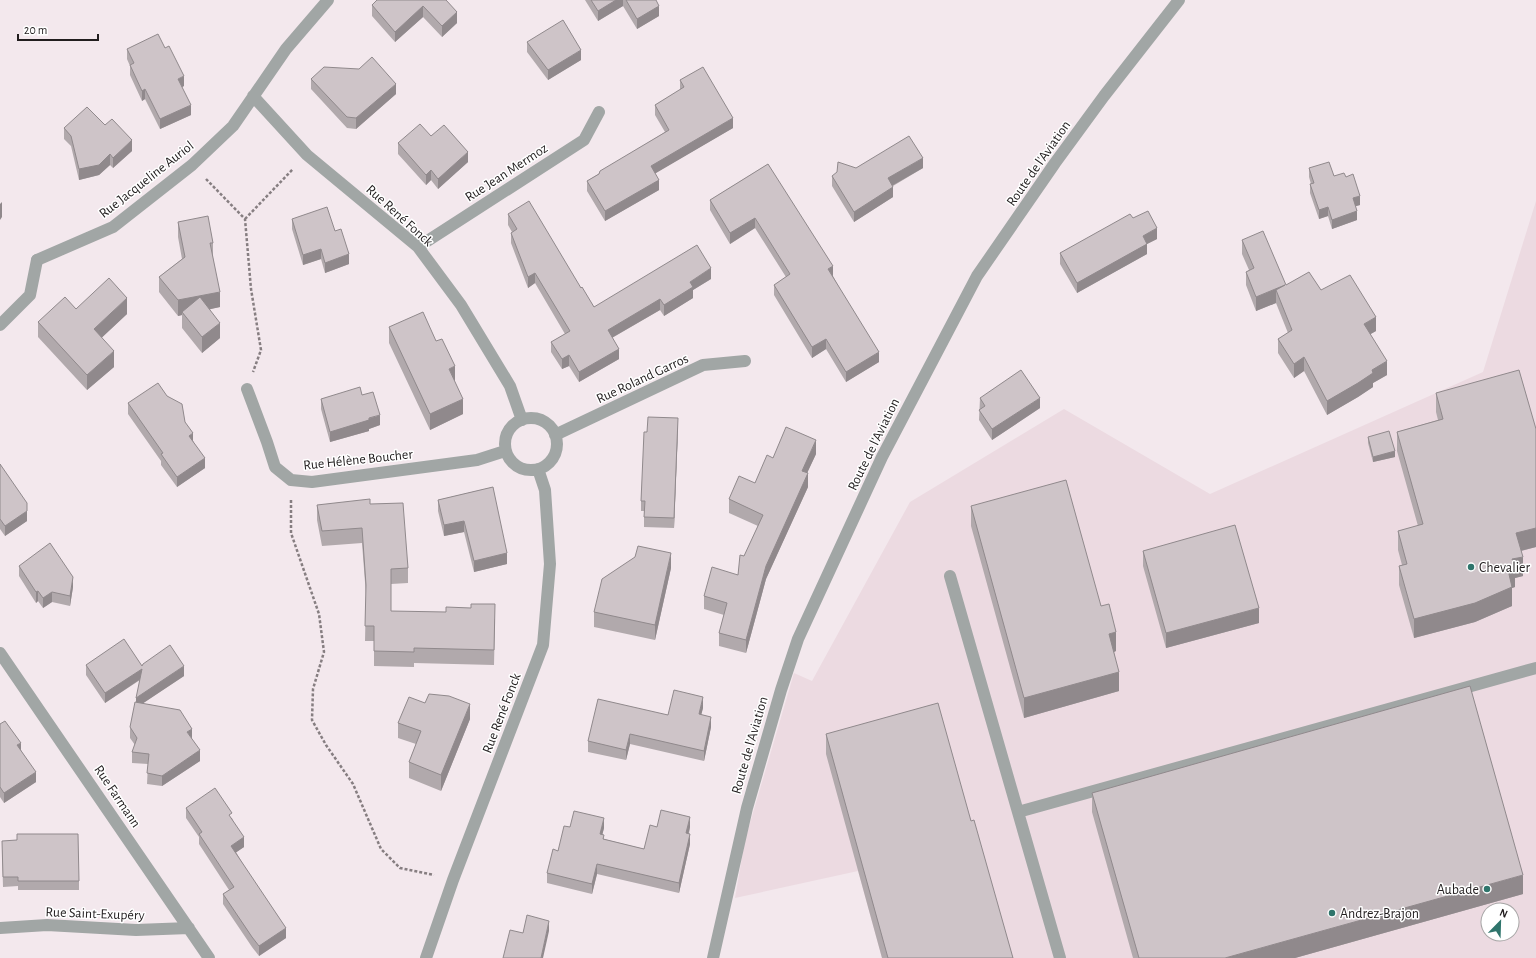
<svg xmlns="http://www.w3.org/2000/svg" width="1536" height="958" viewBox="0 0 1536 958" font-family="'Alegreya Sans',sans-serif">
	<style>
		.built { fill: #ecdae1; fill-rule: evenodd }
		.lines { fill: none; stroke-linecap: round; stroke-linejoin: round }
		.path { stroke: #867e81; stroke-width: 2.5; stroke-dasharray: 3 2; stroke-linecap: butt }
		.service { stroke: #a1a6a5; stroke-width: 12 }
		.minor { stroke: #a1a6a5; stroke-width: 12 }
		.tertiary { stroke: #a1a6a5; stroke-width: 12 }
		.wall { fill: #b1a9ac }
		.shaded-wall { fill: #90898c }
		.building { fill: #cec4c8; stroke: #90898c }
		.poi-dot { fill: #2f756c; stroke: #fff; stroke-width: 1.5 }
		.labels { text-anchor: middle; stroke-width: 3; stroke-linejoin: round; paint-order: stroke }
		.street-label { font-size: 14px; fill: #211d1e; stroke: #fff }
		.poi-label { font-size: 14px; fill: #211d1e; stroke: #fff; text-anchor: start }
	</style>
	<rect width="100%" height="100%" fill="#f3e8ed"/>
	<path class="built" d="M1536 201V958H882L858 871 735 898 745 840 755 806 794 673 812 681 910 502 1064 409 1210 494 1483 372ZM1488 910H1512V934H1488Z"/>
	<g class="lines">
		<path class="path" d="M206 179 245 219 251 289 261 350 253 372
			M245 219 293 169
			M291 500V533L319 614 324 652 313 689 312 720 326 745 353 784 381 849 400 868 434 875"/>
		<path class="service" d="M0 325 30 295 37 260
			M950 576 1060 958
			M1018 812 1536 668"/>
		<path class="minor" d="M253 96 307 155 418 247 461 305 510 386 522 420
			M418 247 584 140 599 112
			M37 260 113 227 192 165 233 126 286 49 328 0
			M247 389 267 442 275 467 291 480 312 482 477 460 505 451
			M505 444a26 26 0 1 1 52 0a26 26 0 1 1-52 0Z
			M555 435 703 365 745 361
			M0 653 209 958
			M0 928 47 925 136 930 189 928
			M426 958 453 880 543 645 550 564 545 490 538 469"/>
		<path class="tertiary" d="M713 958 747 808 781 690 798 639 882 457 977 276 1055 163 1104 96 1179 0"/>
	</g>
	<path class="wall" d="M446 0 457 23 442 37 423 17 395 42 372 16V5Z
		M585 0H656L659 16 637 29 623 6 598 21Z
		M527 42 581 60 548 80 527 52Z
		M127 49 184 86 182 87 191 115 160 129 145 99 142 101 130 75V66L127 59Z
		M311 79 396 94 356 129 347 128 311 89Z
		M680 80 733 128 655 173 659 190 605 221 587 191V181L665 132 655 115V105L680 90Z
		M105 125 132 151 113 168 110 165 99 175 79 180 71 146 64 139V128Z
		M431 136 468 162 438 189 431 180 426 185 398 154V143Z
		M768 164 833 276 879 362 846 382 826 349 812 358 774 295V285L786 277 755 228 730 244 710 210V200Z
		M856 168H923L893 186V197L854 222 832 186V176Z
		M1309 168 1334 176 1346 177 1360 205 1355 206 1357 220 1332 229 1328 216 1319 219 1310 193V184H1311L1309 177Z
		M508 214 581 288 594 307 711 279 693 290V298L664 316 660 310 612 338 619 359 579 382 569 366 562 369 551 352V342L565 334 535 283 528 288 511 243V233L512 232 508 225Z
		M1133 218 1157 239 1147 244V254L1077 293 1060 264V253Z
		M292 219 349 264 325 273 321 259 303 265 292 229Z
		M178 222 213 243V258L220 307 210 309 220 338 202 353 182 328V315L178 316 159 292V277L182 259 178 237Z
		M1242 240 1286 285 1321 290 1376 331 1370 334 1387 375 1373 383V387L1358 397 1327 415 1304 371 1294 378 1278 353V339L1288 333 1276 303 1256 311 1246 285V272L1249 270 1242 254Z
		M76 309 127 314 101 338 114 367 87 390 38 337V322Z
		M389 327 463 414 430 430 389 343Z
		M1436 393 1536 429V547L1521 551 1523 576 1515 578V587L1512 588V606L1475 622 1414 638 1399 585V566L1402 565 1398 550V531L1418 526 1397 451V432L1438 420 1436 412Z
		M362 395 380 425 369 429V431L330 442 321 409V399Z
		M980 398 1040 408 992 440 979 420Z
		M128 403 185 422 205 468 177 487 161 465V461L128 414Z
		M678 428 674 528 644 527V511H641V501L647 432Z
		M1368 437 1395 457 1373 462 1368 443Z
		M816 454 807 473 808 487 766 579 746 653 719 646V633L724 615 704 609V596L738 575 744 556 758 526 729 513V499L755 483 773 458Z
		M0 464 27 521 5 536 0 529Z
		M493 487 507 564 474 572 464 532 444 536 438 511V500Z
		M370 504 408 568V583L391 584V611L495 619 494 665 414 663V667L374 666V641H365L366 595 362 543 322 546 317 520V505Z
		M971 506 1101 606 1116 651 1114 652 1119 691 1024 718 971 526Z
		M1143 551 1259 623 1166 648 1143 566Z
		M19 566 73 587 70 606 52 602 43 608 38 601 36 603 19 576Z
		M671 568 655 640 594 627V612Z
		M86 665 142 666 184 676 143 703 192 739 200 761 162 786 147 784 148 764 132 763V752L135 745 130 738V727L136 702 140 680 105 703 86 675Z
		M425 703 470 719 441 791 409 778V762L416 744 398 738V723Z
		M703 708 701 714 711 727 704 761 630 744 626 760 588 752V741L668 715Z
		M0 724 21 750 36 782 4 803 0 797Z
		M826 734 971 821 1013 958H882L826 754Z
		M1092 793 1523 894 1295 958H1133L1092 812Z
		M186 808 232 818 244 847 236 852 286 938 259 956 252 947 223 904V894L229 890 199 844V837L186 818Z
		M570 827 604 828 602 835 604 839 644 849 657 827H690L689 834 690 844 679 893 597 874 592 894 547 883V873Z
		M2 850 79 881V890H18V886L3 887Z"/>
	<path class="shaded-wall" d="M616 0H623V6L598 21V11Z
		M423 6V17L395 42V32Z
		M659 6V16L637 29V19Z
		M457 12V23L442 37V26Z
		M581 50V60L548 80V70Z
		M184 76V86L178 89V79Z
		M396 84V94L356 129V118Z
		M145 89V99L142 101V91Z
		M191 105V115L160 129V119Z
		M733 118V128L651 176V166Z
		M132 140V151L113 168V158Z
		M468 152V162L438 189V179Z
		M110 154V165L99 175 79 180V169Z
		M923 158V168L888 188V178Z
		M431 170V180L426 185V175Z
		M659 180V190L605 221V211Z
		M893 187V197L854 222V212Z
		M1360 196V205L1353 207V198Z
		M2 202V217L0 220V204Z
		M1328 207V216L1319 219V210Z
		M1357 211V220L1332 229V220Z
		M755 218V228L730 244V233Z
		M1157 228V239L1147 244V254L1077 293V283L1143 236Z
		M321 249V259L303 265V255Z
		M349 254V264L325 273V263Z
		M833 266V277L828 269Z
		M711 268V279L693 290V298L664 316V305L690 282Z
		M535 273V283L528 288V277Z
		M1285 285 1276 290V303L1256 311V297Z
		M220 292V307L184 315 182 312V315L178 316V300Z
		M127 298V314L94 345V329Z
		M660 299V310L608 340V330Z
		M1376 317V331L1364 338V324Z
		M220 323V338L202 353V337Z
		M826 339V349L812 358V347Z
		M619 349V359L579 382V372Z
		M114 351V367L87 390V375Z
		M879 352V362L846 382V372Z
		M569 355V366L562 369V359Z
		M1304 357V371L1294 378V364Z
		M1387 361V375L1373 383V387L1358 397 1327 415V401L1372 370Z
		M455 366V382L449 369Z
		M1040 398V408L992 440V429Z
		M463 399V414L430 430V414Z
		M380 415V425L369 429V431L330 442V432Z
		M678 418V428L674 528V518Z
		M193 433V443L189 436Z
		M816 440V454L802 484V471Z
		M1395 451V457L1373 462V457Z
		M205 458V468L177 487V477Z
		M808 473V487L766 579 746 653V640L766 566Z
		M27 511V521L5 536V526Z
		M464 521V532L444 536V525Z
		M1536 528V547L1516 552V533Z
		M507 553V564L474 572V561Z
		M671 553V568L655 640V625Z
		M1523 557V576L1515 578V587L1512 588V606L1475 622 1414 638V619L1508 570 1512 559Z
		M73 577V587L70 606V596Z
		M38 591V601L36 603V592Z
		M52 592V602L43 608V598Z
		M1259 608V623L1166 648V633Z
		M1116 632V651L1109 654V634Z
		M184 666V676L136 708V698Z
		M142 669V678L105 703V693Z
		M1119 672V691L1024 718V698Z
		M703 697V708L699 724V714Z
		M470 704V719L441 791V775Z
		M711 717V727L704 761V751Z
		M192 729V739L187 732Z
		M630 734V744L626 760V750Z
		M21 743V753L17 745Z
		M200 750V761L162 786V776Z
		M36 772V782L4 803V793Z
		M690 817V827L686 843V833Z
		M604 818V828L600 844V834Z
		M690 834V844L679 893V883Z
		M244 837V847L231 856V846Z
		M597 864V874L592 894V884Z
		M1523 875V894L1295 958H1225Z
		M549 921V931L543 958H541Z
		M286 928V938L259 956V946Z"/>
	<path class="building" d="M377 0H446L457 12 442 26 423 6 395 32 372 5Z
		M591 0H616L598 11Z
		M626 0H656L659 6 637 19Z
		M563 20 581 50 548 70 527 42Z
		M158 34 165 48 169 46 184 76 178 79 191 105 160 119 145 89 142 91 130 65 134 63 127 49Z
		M372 57 396 84 356 118 347 117 311 79 324 67 359 69Z
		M703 67 733 118 651 166 659 180 605 211 587 181 599 174 600 171 669 130 655 105 684 87 680 80Z
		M87 107 105 125 112 119 132 140 113 158 110 154 99 165 79 169 71 136 64 128Z
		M420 124 431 136 444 125 468 152 438 179 431 170 426 175 398 143Z
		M909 136 923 158 888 178 893 187 854 212 832 176 837 172 838 162 856 168Z
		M1329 162 1334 176 1344 173 1346 177 1353 174 1360 196 1353 198 1357 211 1332 220 1328 207 1319 210 1310 184 1314 183 1309 168Z
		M768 164 833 266 828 269 879 352 846 372 826 339 812 347 774 285 790 274 755 218 730 233 710 200Z
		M529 201 581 288 582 287 594 307 697 245 711 268 690 282 693 287 664 305 660 299 608 330 619 349 579 372 569 355 562 359 551 342 570 331 535 273 528 277 511 233 517 229 508 214Z
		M327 207 335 231 341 229 349 254 325 263 321 249 303 255 292 219Z
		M1148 211 1157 228 1143 236 1147 244 1077 283 1060 253 1130 214 1133 218Z
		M208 216 213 243H210L220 292 178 300 159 277 185 257 178 222Z
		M1263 231 1286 285 1309 272 1321 290 1350 275 1376 317 1364 324 1387 361 1372 370 1373 373 1358 383 1327 401 1304 357 1294 364 1278 339 1292 330 1276 290 1285 285 1256 297 1246 272 1254 268 1242 240Z
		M109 278 127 298 94 329 114 351 87 375 38 322 65 297 76 309Z
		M200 297 220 323 202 337 182 312Z
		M423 312 436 341 442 339 455 366 449 369 463 399 430 414 389 327Z
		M1021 370 1040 398 992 429 979 410 985 406 980 398Z
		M1519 370 1536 429V528L1516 533 1523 557 1512 559 1515 568 1508 570 1512 587 1475 603 1414 619 1399 566 1407 564 1398 531 1423 524 1397 432 1443 419 1436 393Z
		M158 383 167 396 182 404 185 422 193 433 189 436 205 458 177 477 161 454 163 453 128 403Z
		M360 387 362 395 373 392 380 415 369 418V420L330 432 321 399Z
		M648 417 678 418 674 518 644 517 645 501H641L644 432H647Z
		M786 427 816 440 802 471 808 473 766 566 746 640 719 633 727 603 704 596 712 567 738 575 740 555 744 556 763 515 729 499 739 476 755 483 767 455 773 458Z
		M1389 431 1395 451 1373 457 1368 437Z
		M0 464 27 503V511L5 526 0 519Z
		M1066 480 1101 606 1109 604 1116 632 1109 634 1119 672 1024 698 971 506Z
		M493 487 507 553 474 561 464 521 444 525 438 500Z
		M370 499V504L403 503 408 568 391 569V611L446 612V607L471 608V604H495L494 650 414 648V652L374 651V626H365L366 585 362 528 322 531 317 505Z
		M1235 525 1259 608 1166 633 1143 551Z
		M50 543 73 577 70 596 52 592 43 598 38 591 36 592 19 566Z
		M638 546 671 553 655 625 594 612 602 579 635 557Z
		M124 639 142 666 143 664 170 645 184 666 136 698 142 669 105 693 86 665Z
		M1470 686 1523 875 1225 958H1139L1092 793Z
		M674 690 703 697 699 714 711 717 704 751 630 734 626 750 588 741 598 699 668 715Z
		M429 694 449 696 470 704 441 775 409 762 421 731 398 723 409 697 425 703Z
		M135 702 180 710 192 729 187 732 200 750 162 776 147 773 149 754 132 752 137 738 130 727Z
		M938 703 971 821 974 820 1013 958H888L826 734Z
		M5 721 21 743 17 745 36 772 4 793 0 787V724Z
		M215 788 232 813 229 815 244 837 231 846 286 928 259 946 252 937 223 894 234 887 199 834 202 832 186 808Z
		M661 810 690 817 686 833 690 834 679 883 597 864 592 884 547 873 553 849 558 851 564 826 570 827 574 811 604 818 600 834 604 835 603 839 644 849 650 825 657 827Z
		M17 834H78L79 881H18V877H3L2 841 17 840Z
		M527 915 549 921 541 958H503L510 930 523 933Z"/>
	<g class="poi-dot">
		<circle cx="1471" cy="567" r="4"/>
		<circle cx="1487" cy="889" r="4"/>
		<circle cx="1332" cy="913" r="4"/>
	</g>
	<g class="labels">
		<g class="street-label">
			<text transform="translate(1038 163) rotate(-55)" y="5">Route de l'Aviation</text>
			<text transform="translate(506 172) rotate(-33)" y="5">Rue Jean Mermoz</text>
			<text transform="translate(146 179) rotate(-38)" y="5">Rue Jacqueline Auriol</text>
			<text transform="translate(400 215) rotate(42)" y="5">Rue René Fonck</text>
			<text transform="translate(642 378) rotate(-25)" y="5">Rue Roland Garros</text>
			<text transform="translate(873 444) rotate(-64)" y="5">Route de l'Aviation</text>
			<text transform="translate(358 459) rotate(-6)" y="5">Rue Hélène Boucher</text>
			<text transform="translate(501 713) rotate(-69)" y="5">Rue René Fonck</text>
			<text transform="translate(749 745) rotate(-74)" y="5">Route de l'Aviation</text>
			<text transform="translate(118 796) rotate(56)" y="5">Rue Farmann</text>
			<text transform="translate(95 913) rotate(2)" y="5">Rue Saint-Exupéry</text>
		</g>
		<g class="poi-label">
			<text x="1479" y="572">Chevalier</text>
			<text x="1479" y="894" text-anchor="end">Aubade</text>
			<text x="1340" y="918">Andrez-Brajon</text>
		</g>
	</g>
	<g transform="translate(1500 922) rotate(23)"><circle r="19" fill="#ffffff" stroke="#a6a5a5"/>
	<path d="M0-3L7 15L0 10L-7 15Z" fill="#2f756c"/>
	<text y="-6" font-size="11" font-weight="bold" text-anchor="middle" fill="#211d1e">N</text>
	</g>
	<path d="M18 34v6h80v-6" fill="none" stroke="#211d1e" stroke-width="2"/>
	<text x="24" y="34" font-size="12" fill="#211d1e" stroke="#ffffff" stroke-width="3" paint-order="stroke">20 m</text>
</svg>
